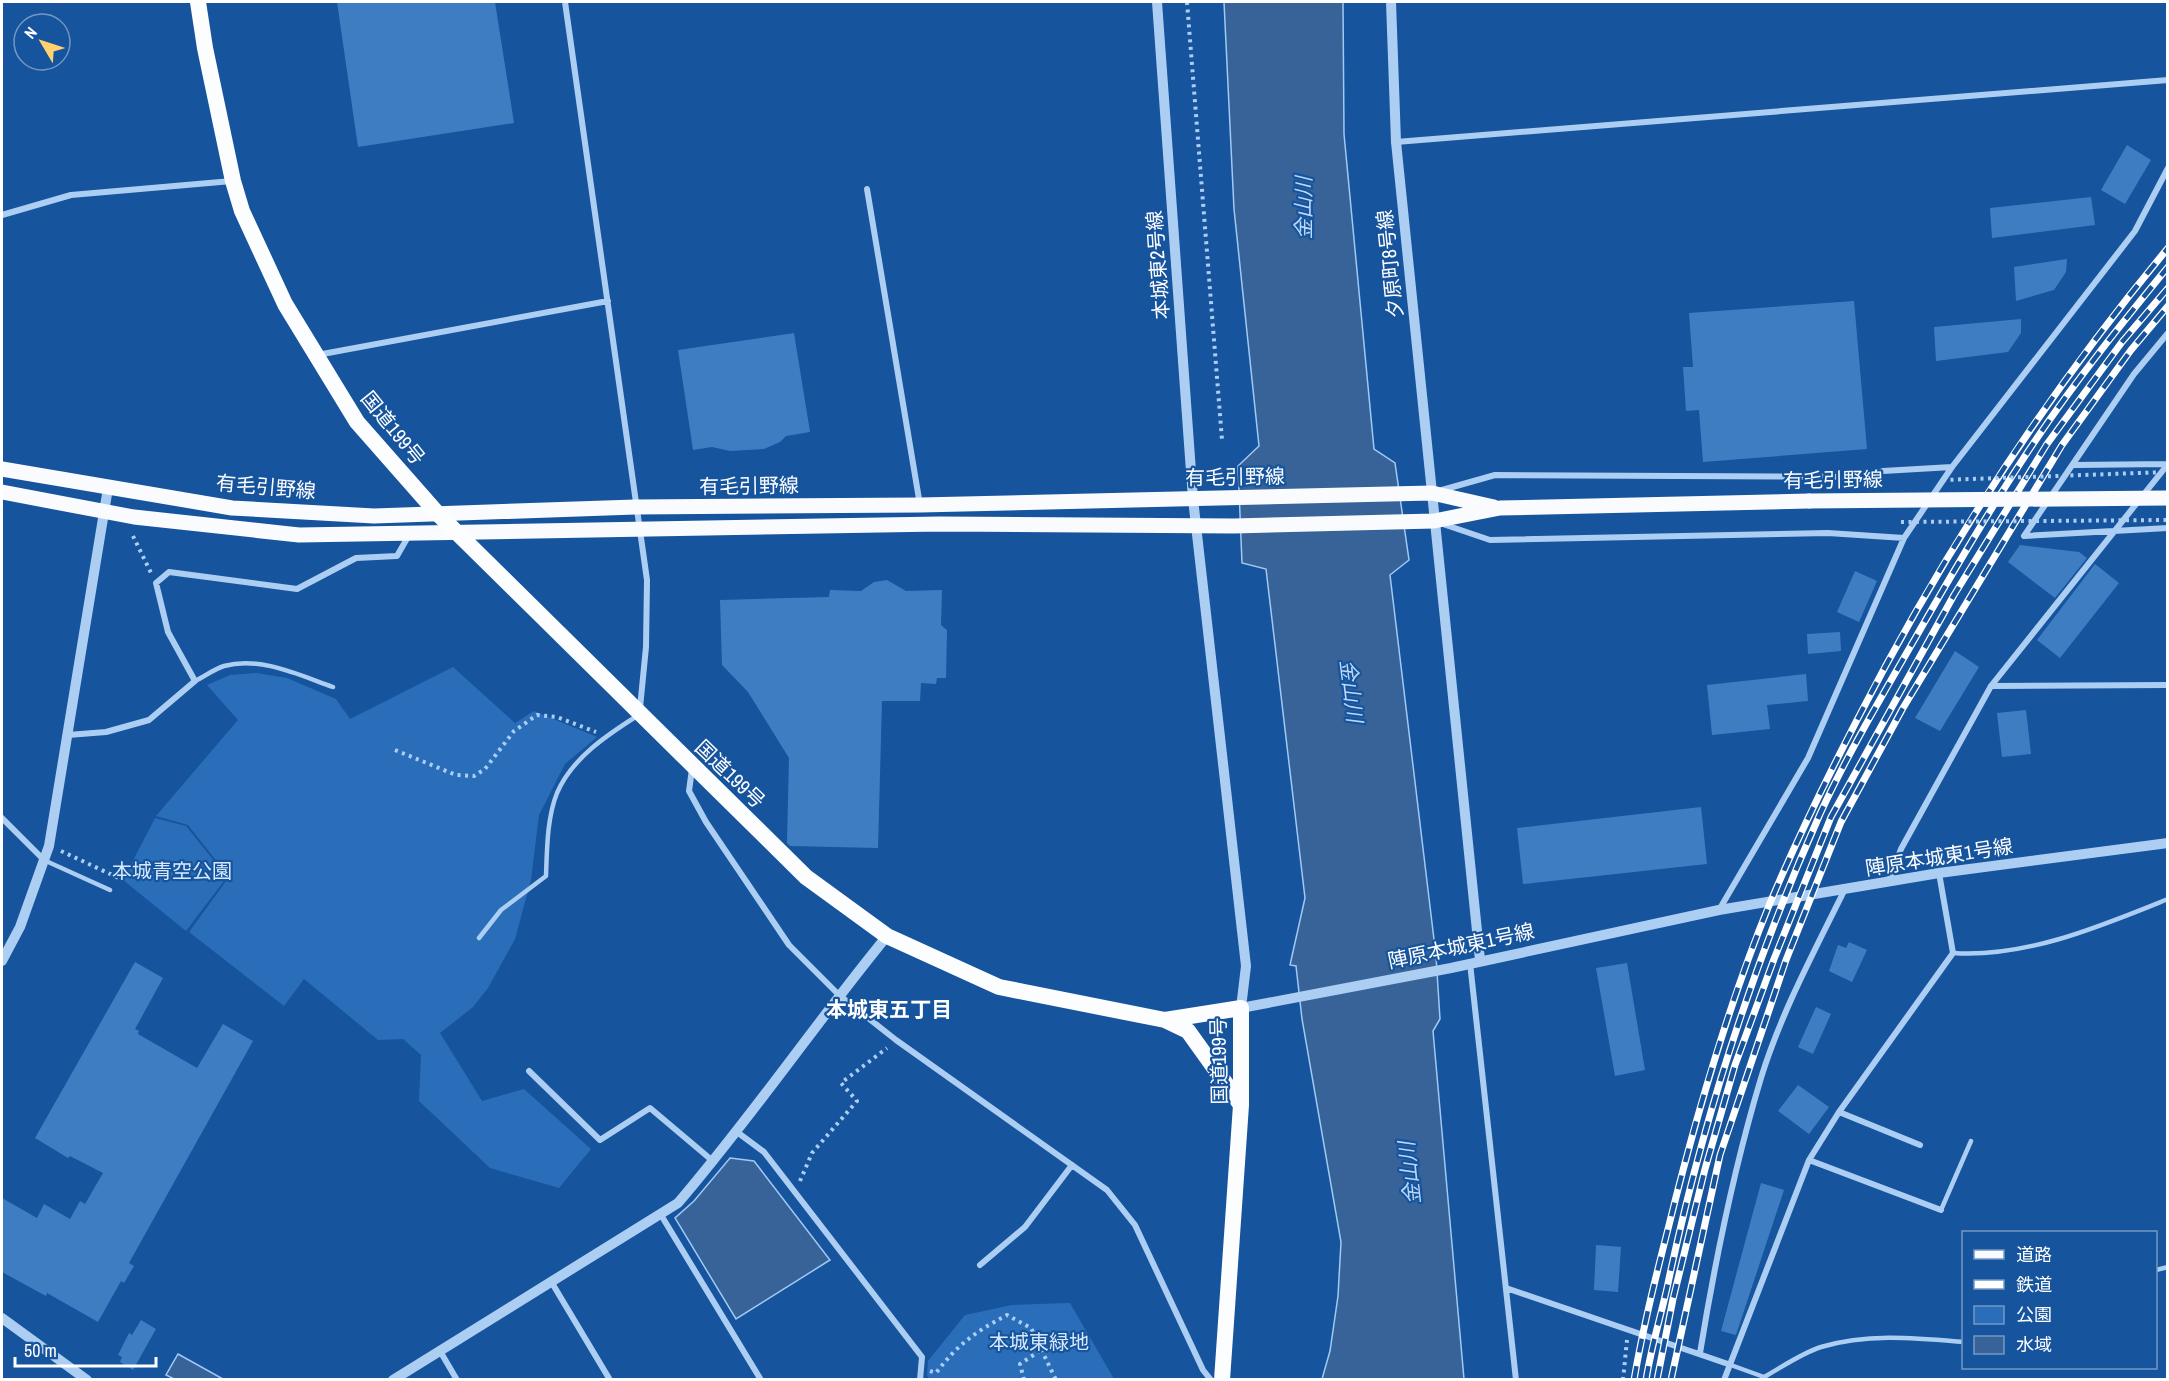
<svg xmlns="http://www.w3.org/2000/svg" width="2169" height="1381" viewBox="0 0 2169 1381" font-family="'Archivo Narrow','Noto Sans JP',sans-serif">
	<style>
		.green { fill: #2a6eba }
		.water { fill: #376398; stroke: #a0c9f5; stroke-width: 1.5 }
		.building { fill: #3f7dc3 }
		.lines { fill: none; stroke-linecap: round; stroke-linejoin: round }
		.path { stroke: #adcef3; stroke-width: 4; stroke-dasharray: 3 4.5; stroke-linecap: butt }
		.service { stroke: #adcef3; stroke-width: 4.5 }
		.minor { stroke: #adcef3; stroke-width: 6 }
		.tertiary { stroke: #adcef3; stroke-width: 10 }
		.primary { stroke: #f9fbff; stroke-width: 15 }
		.trunk { stroke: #fcfdff; stroke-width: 16 }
		.rail-casing { stroke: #fff; stroke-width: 7 }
		.rail { stroke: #16549d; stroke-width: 4.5; stroke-dasharray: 14; stroke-linecap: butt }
		.path-bridge { stroke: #adcef3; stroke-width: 4; stroke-dasharray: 3 4.5; stroke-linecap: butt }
		.primary-bridge { stroke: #f9fbff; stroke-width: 15 }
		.labels { text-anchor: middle; stroke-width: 4.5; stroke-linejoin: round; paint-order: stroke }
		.street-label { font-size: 20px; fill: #fff; stroke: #16549d }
		.park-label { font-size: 20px; fill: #d5e8fd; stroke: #16549d }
		.water-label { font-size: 21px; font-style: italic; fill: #bad8f9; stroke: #16549d }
		.neighbourhood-label { font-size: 21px; font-weight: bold; fill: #fff; stroke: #16549d }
	</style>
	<rect width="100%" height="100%" fill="#16549d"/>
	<path class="green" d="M453 667 515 723 534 711 597 737 565 764 539 815 531 880 515 939 488 988 473 1007 440 1033 482 1101 524 1089 591 1149 559 1188 490 1168 419 1101 421 1055 403 1039 378 1040 304 979 284 1006 189 932 229 877 188 825 156 816 238 720 207 685 230 675 257 673 287 678 336 699 350 719Z
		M155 818 186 826 227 877 186 931 123 880Z
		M1070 1303 1114 1379 930 1380 927 1375 928 1361 965 1315 1012 1305Z"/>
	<path class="water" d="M1224 2H1343L1344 134 1374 449 1395 463 1409 560 1390 575 1436 956 1440 1019 1433 1031 1464 1379H1322L1330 1351 1338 1296 1341 1242 1302 1019 1296 966 1290 965 1305 898 1266 569 1242 563 1238 466 1259 446 1234 209Z
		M730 1158 754 1161 830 1260 736 1319 675 1218 694 1201Z
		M178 1354 223 1379H174L166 1375Z"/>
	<path class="building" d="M337 2H495L514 123 358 147Z
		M2127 145 2151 160 2125 204 2101 190Z
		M2091 197 2095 225 1992 238 1990 208Z
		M2067 259 2066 272 2054 290 2016 301 2014 267Z
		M1854 301 1867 449 1703 462 1699 410 1686 411 1683 367H1693L1689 313Z
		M2021 319V333L2008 352 1936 361 1934 327Z
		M794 333 810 432 786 436 780 442 764 449 730 451 712 447 693 450 678 350Z
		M2020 545 2079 552 2087 558 2055 598 2008 562Z
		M2095 564 2119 583 2060 658 2037 640Z
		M1855 571 1877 581 1859 622 1837 612Z
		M887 580 906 591 942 590 941 625 947 630 946 678H937L936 684 921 683 920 701H882L878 848 790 846 787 843 789 758 748 692 722 665 720 600 829 597 830 590 861 591 874 582Z
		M1840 632 1841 651 1808 654 1807 634Z
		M1955 651 1979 667 1940 731 1915 718Z
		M1806 674 1808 701 1767 705 1770 729 1712 735 1707 685Z
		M2026 710 2031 754 2002 757 1997 713Z
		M1701 807 1707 864 1523 884 1517 828Z
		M1849 942 1867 950 1852 982 1829 971 1838 945 1846 948Z
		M135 962 163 978 135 1029 139 1031 138 1034 197 1068 223 1024 253 1041 129 1263 134 1266 124 1283 121 1281 98 1322 47 1293 46 1296 2 1272V1198L37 1218 44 1204 70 1219 80 1201 85 1204 103 1173 70 1156 68 1158 35 1138Z
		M1627 963 1645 1070 1615 1076 1596 968Z
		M1816 1007 1831 1014 1813 1054 1798 1047Z
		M1798 1085 1829 1107 1809 1134 1778 1111Z
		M1761 1183 1784 1190 1736 1335 1721 1331Z
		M1596 1245 1621 1247 1618 1292 1594 1290Z
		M141 1320 156 1329 133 1370 120 1362 122 1357 118 1355 129 1333 132 1335Z"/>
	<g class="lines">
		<path class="path" d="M1187 2 1222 440
			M133 536 151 573
			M395 750 456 775 474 776 485 769 514 731 537 715 557 717 596 732
			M61 851 123 880
			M800 1181 812 1153 857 1101 841 1083 887 1048
			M930 1371 936 1373C958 1344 975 1332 1007 1315L1031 1328 1056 1380
			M1024 1380 1020 1364 1041 1350
			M1623 1380 1627 1340"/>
		<path class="service" d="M195 681C204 677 214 669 224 666 260 656 299 675 333 687
			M46 861 110 890
			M479 938 501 910 546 876C547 849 547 818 557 793 572 758 607 735 637 716
			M1953 953C2026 958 2101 926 2168 899
			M1941 1210 1971 1141
			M2156 1270 2168 1267
			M1728 1364 1764 1377C1782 1367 1802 1353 1821 1347 1868 1333 1916 1338 1964 1342"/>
		<path class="minor" d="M565 2 647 580 646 647 640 708
			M1396 142 2168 80
			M867 189 920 505
			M2 215 71 195 232 181
			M2168 333 2134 374 2024 536 2168 528
			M317 355 608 301
			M2074 465 2168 464
			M1442 490 1495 475 1867 477 1883 471 1952 467
			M1440 523 1490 540 1828 533 1904 538
			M1991 686 2168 685
			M68 735 106 732 149 720 195 681 168 632 156 583 169 572 297 589 356 558 397 556 409 535
			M692 769 689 791 706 822 789 945 839 995 896 1040 1107 1190 1135 1225 1203 1370 1211 1380
			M2 818 45 861
			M1889 881 1901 849 1991 686 2168 464
			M1719 910 1808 758 1904 538 1952 467 2135 231 2168 168
			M1470 963 1516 1380
			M529 1071 600 1140 650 1108 714 1162
			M1839 1112 1920 1145
			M737 1132 764 1152 922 1357 920 1380
			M1809 1160 1941 1210
			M661 1215 761 1380
			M980 1265 1025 1227 1072 1165
			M552 1283 610 1380
			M1506 1288 1728 1364
			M440 1351 457 1380
			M1700 1353C1715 1261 1734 1168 1761 1078 1781 1013 1814 952 1844 891
			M1724 1380 1809 1160 1839 1112 1953 953 1939 873"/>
		<path class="tertiary" d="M1157 2 1193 499 1246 966 1241 1008 1451 968 1719 910 1939 873 2168 843
			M1391 2 1396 142 1480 960
			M2 961 20 927 49 846 108 488
			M2 1318 87 1380
			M393 1380 678 1203C751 1118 815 1024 887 936"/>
		<path class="primary" d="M2 469 232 508 374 516 635 507 920 505 1432 493 1494 507
			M2 492 134 517 299 535 940 524 1234 526 1434 521 1500 508 1809 501"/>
		<path class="trunk" d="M198 2 205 48 233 181 242 211 285 304 357 422 438 514 806 877 887 936 999 987 1165 1020 1241 1008V1105L1222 1380
			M1165 1020 1188 1031 1241 1105"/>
		<g class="rail-casing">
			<path id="rail" d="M1634 1380C1643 1327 1656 1276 1669 1225 1696 1116 1727 1008 1770 903 1796 841 1826 780 1857 720 1945 549 2045 396 2168 248
				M1646 1380C1651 1348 1660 1319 1667 1288 1701 1126 1752 966 1820 814 1846 757 1878 703 1909 649 1949 579 1990 508 2035 441 2076 380 2122 323 2168 267
				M1657 1380 1673 1299 1705 1169 1735 1065 1774 959 1831 817 1954 595 2047 444 2122 342 2168 288
				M1671 1380 1720 1155 1786 960 1841 822 1903 708 2062 445 2131 350 2168 306"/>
		</g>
		<use href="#rail" class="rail"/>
		<path class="path-bridge" d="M1943 480 2168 472
			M1901 522 2168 520"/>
		<path class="primary-bridge" d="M1809 501 2168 498"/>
	</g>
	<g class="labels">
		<g class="street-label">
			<text transform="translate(1390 264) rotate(-96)" y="7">夕原町8号線</text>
			<text transform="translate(1158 265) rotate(-94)" y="7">本城東2号線</text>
			<text transform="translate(393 428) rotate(51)" y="7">国道199号</text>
			<text transform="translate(1235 477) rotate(-1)" y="7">有毛引野線</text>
			<text transform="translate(1833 480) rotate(-1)" y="7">有毛引野線</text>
			<text transform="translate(749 486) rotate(-1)" y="7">有毛引野線</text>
			<text transform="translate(266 487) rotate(5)" y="7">有毛引野線</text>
			<text transform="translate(730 774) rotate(44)" y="7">国道199号</text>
			<text transform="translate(1939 857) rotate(-9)" y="7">陣原本城東1号線</text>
			<text transform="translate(1461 946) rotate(-12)" y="7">陣原本城東1号線</text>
			<text transform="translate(1219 1061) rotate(-91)" y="7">国道199号</text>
		</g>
		<g class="park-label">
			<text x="172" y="878">本城青空公園</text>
			<text x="1039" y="1349">本城東緑地</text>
		</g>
		<g class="water-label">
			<text transform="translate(1304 208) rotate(-90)" y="7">金山川</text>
			<text transform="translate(1351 691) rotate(83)" y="7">金山川</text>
			<text transform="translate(1410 1173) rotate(-96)" y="7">金山川</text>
		</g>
		<g class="neighbourhood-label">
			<text x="889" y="1017">本城東五丁目</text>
		</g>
	</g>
	<rect width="2169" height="1381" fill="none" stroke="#ffffff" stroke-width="6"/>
	<rect x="1962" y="1231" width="195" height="138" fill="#16549d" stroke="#7398c4" stroke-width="1.5"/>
	<rect x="1974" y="1250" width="30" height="9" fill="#f9fbff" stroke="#7398c4" stroke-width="1.5"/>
	<text x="2016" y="1261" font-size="18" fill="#ffffff">道路</text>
	<rect x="1974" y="1280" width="30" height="9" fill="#ffffff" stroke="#7398c4" stroke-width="1.5"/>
	<text x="2016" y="1291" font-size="18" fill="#ffffff">鉄道</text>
	<rect x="1974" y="1306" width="30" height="18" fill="#2a6eba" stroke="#7398c4" stroke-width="1.5"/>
	<text x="2016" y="1321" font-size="18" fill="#ffffff">公園</text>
	<rect x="1974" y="1336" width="30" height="18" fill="#376398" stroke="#7398c4" stroke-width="1.5"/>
	<text x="2016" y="1351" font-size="18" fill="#ffffff">水域</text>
	<g transform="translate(42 42) rotate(309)"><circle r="28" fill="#16549d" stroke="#7398c4" stroke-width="1.5"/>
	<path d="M0-4.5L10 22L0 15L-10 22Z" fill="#ffd26f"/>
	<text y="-9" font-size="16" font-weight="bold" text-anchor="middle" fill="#ffffff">N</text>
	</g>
	<path d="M15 1357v9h141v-9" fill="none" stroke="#ffffff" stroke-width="3"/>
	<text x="24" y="1357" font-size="18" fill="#ffffff" stroke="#16549d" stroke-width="4.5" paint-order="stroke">50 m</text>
</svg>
